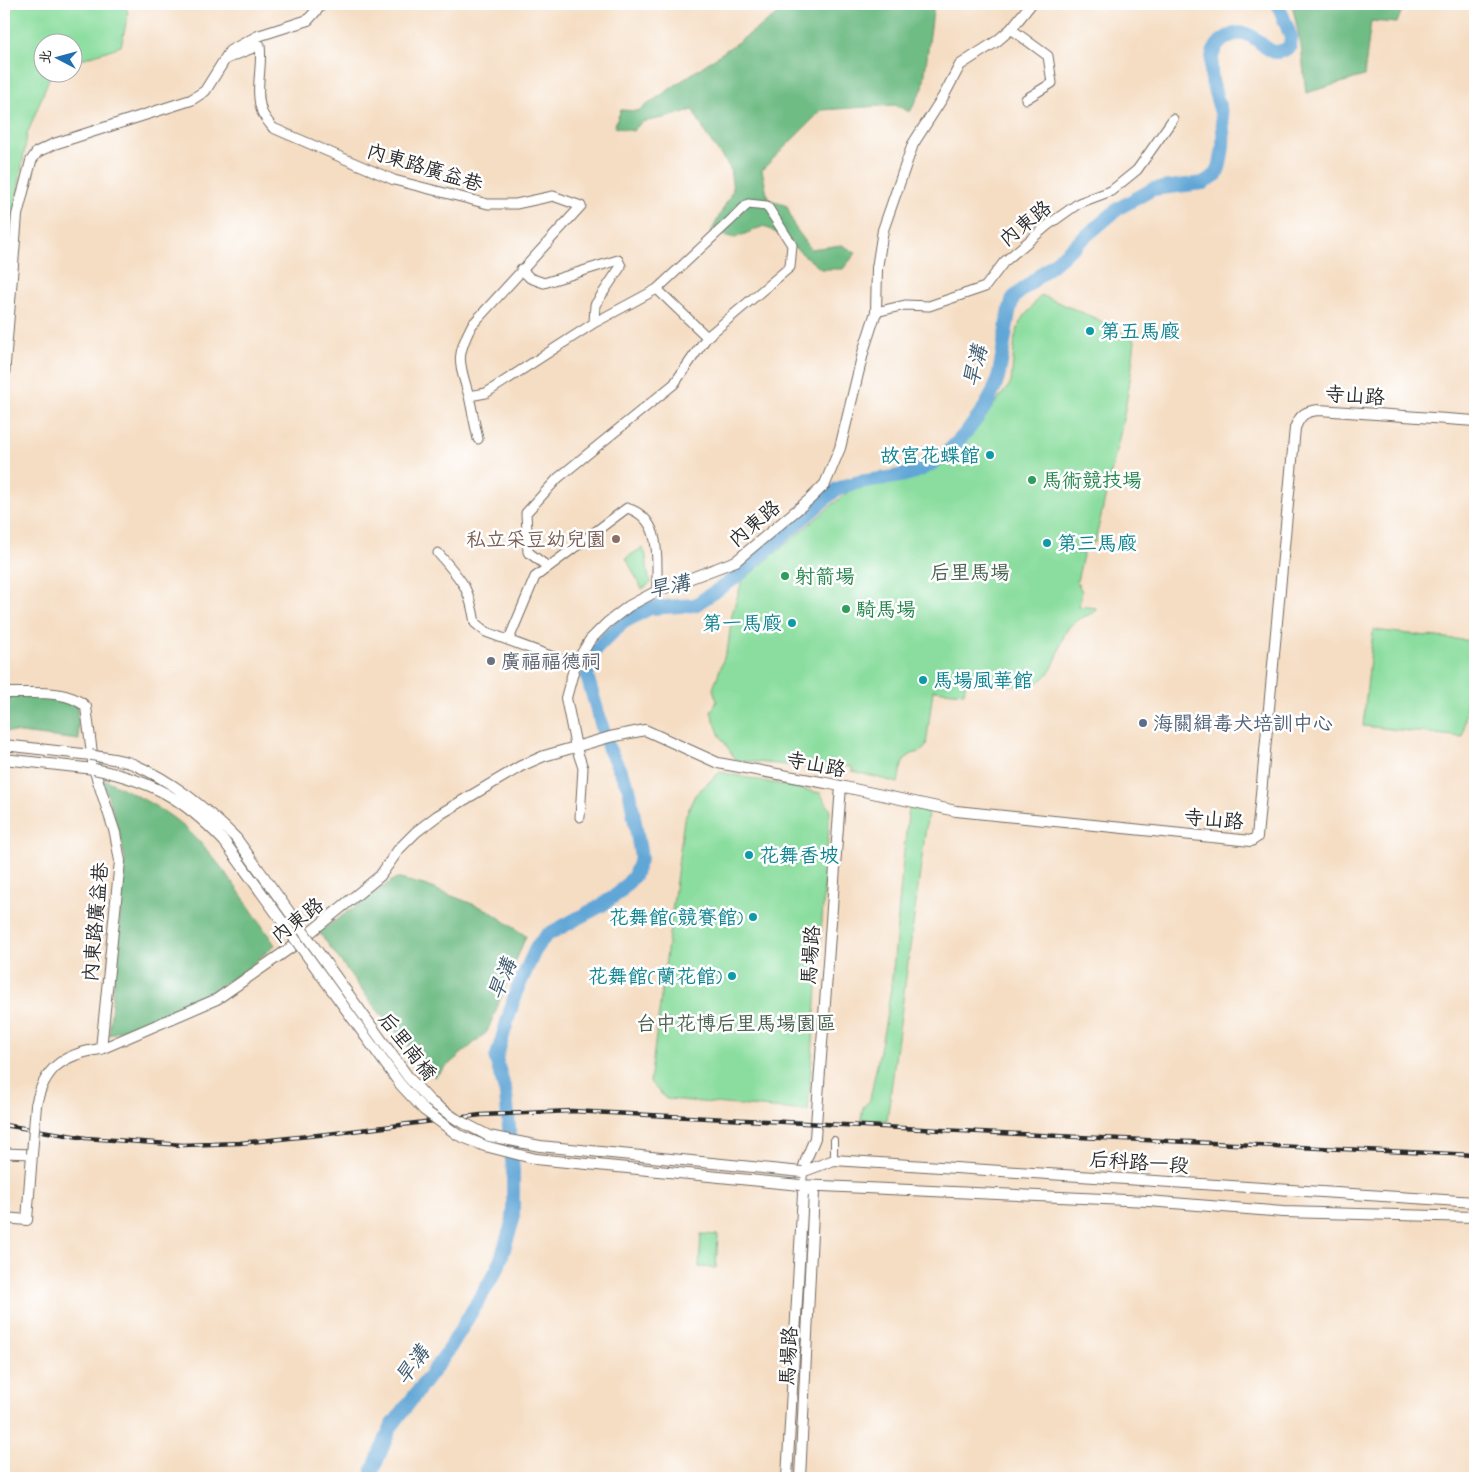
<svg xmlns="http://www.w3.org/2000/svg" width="1479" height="1482" viewBox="0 0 1479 1482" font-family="'Indie Flower','LXGW WenKai TC',sans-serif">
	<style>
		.green { fill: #8add9e; stroke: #5a8464 }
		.forest { fill: #6fbc85; stroke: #4d7458 }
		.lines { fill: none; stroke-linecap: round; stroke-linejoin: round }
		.river { stroke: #61a6d6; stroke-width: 14 }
		.pedestrian-casing { stroke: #726960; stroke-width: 8 }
		.minor-casing { stroke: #726960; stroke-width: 11 }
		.tertiary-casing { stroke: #726960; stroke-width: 12 }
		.pedestrian { stroke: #fff; stroke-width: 6 }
		.minor { stroke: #fff; stroke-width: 9 }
		.tertiary { stroke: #fff; stroke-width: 10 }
		.rail-casing { stroke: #2b2b2b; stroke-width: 4.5 }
		.rail { stroke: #fff; stroke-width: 2.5; stroke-dasharray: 8; stroke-linecap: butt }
		.tertiary-bridge-casing { stroke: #726960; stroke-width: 12; stroke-linecap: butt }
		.tertiary-bridge { stroke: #fff; stroke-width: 10 }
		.culture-dot { fill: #0f9aa8; stroke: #fff; stroke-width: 2 }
		.leisure-dot { fill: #2e9e5b; stroke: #fff; stroke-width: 2 }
		.education-dot { fill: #8d6e63; stroke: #fff; stroke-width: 2 }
		.worship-dot { fill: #6b7280; stroke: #fff; stroke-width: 2 }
		.service-dot { fill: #5c6f8a; stroke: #fff; stroke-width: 2 }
		.labels { text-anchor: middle; stroke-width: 5; stroke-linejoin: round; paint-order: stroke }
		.street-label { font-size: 20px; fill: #2b2b2b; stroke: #fff }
		.culture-label { font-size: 20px; fill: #0d838f; stroke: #fff; text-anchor: start }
		.leisure-label { font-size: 20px; fill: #27864d; stroke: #fff; text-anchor: start }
		.education-label { font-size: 20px; fill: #785e54; stroke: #fff; text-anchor: end }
		.park-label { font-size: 20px; fill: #48604e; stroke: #fff }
		.worship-label { font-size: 20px; fill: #5b616d; stroke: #fff; text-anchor: start }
		.service-label { font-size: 20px; fill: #4e5e75; stroke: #fff; text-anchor: start }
		.water-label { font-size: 21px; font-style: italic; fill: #415c6f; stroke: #fff }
	</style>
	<rect width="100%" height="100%" fill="#fff"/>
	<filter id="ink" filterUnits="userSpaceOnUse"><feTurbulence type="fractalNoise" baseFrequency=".02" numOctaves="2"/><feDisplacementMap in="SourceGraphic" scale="10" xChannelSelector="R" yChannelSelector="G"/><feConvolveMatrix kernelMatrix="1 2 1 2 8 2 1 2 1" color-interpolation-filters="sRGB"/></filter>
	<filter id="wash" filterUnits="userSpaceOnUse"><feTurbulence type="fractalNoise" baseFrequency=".0096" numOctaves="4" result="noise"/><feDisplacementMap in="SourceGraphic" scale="20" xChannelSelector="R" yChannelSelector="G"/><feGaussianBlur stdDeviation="1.12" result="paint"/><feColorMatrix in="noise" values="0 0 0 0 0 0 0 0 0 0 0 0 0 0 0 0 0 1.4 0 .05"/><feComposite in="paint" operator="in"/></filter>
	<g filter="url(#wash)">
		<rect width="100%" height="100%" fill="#f5ddc3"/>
		<path class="green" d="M4 4H125L128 14 121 46 73 62 72 42H42V72L51 73 27 135 6 264H4Z
			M1041 295 1097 319 1135 340C1129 408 1110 475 1095 542L1085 547 1077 581 1082 592 1079 606 1096 608 1094 613C1059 624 1066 638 1053 666 1049 676 1039 681 1031 688L966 680 964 693 933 690 926 746C921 754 916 751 909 756 901 760 900 774 898 783L852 771V767L828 764 827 769 736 760 720 736 711 712 717 701 713 689 728 646 732 614 742 581 845 494 856 488 917 478 932 470 965 441 1011 383 1015 337 1020 322Z
			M642 548C651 559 643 572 652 582L642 589 626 558Z
			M1373 630 1473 641 1463 737 1363 726Z
			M720 772 820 793 830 809 808 1111 666 1099 650 1082 684 819 695 795Z
			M909 808 928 812 887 1120H861L863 1107 870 1100C877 1062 886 1025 891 987 898 927 901 868 909 808Z
			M701 1234 718 1235 716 1268 699 1267Z"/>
		<path class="forest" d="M793 4H934L923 88 910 112 895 105 822 110 762 170 768 199 787 206 794 226 811 249 842 245 856 253 843 269H821L778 234 764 226 735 238 711 232 733 190 730 168 707 136 693 110 668 117 642 122 633 131 614 127 621 110 638 111Z
			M1292 4H1404L1397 23 1371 21 1364 76 1306 93 1301 46Z
			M4 692 66 700 77 706 79 740 4 731Z
			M102 778C129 792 158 805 181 824 220 858 246 903 275 945 264 954 254 964 242 972 201 1000 155 1017 109 1035L125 859 119 831Z
			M396 878 424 885 488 910 526 936 487 1032 434 1077 373 1005 319 932Z"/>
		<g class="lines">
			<path class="river" d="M373 1478 372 1472 391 1427 448 1351 498 1268 513 1220V1171L506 1094 496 1059 516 992 537 946 547 935 602 905 620 892 634 876 641 857 629 788 608 747 587 676 595 650 622 623 650 608 695 605 735 578 837 489C865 477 888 481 915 472 947 461 987 413 997 381 1005 353 1004 325 1013 298L1119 208 1153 189 1203 183 1217 174C1224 154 1225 133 1221 113 1216 93 1208 78 1212 57 1216 40 1235 28 1251 36 1265 44 1272 61 1290 46L1291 37 1278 4"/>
		</g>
	</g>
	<g filter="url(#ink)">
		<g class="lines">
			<g class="pedestrian-casing">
				<path id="pedestrian" d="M834 1160V1140"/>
			</g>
			<g class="minor-casing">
				<path id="minor" d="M1011 29 1048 56 1052 83 1026 99
					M224 60 260 45C263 67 254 90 262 112 264 117 269 123 273 128L394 180 488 204H516L553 196 581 206 472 325C455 357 459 362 469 396L486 393 594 323 657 289 748 204 767 206 792 245 790 267 707 337 674 384 558 478 526 513 528 552 548 567
					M521 269 530 278 544 283 618 260 621 266 595 305 594 323
					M657 289 707 337
					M876 312 905 305 929 306 985 287 1004 262 1048 225 1079 203 1111 191 1137 170 1173 119
					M469 396 478 439
					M438 553C462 581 469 586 475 623L486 632 575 665
					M509 639 535 577 627 508C664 519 656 561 657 591
					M576 747 583 768 580 817
					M4 1153 32 1154"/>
			</g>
			<g class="tertiary-casing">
				<path id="tertiary" d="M4 376 17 215 31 161 37 152 54 144 191 100 205 91 230 51 258 36 308 20 322 4
					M4 693C28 694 68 688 86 707L94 769 115 833 120 861 101 1049
					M4 745 91 755
					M576 747 566 698 575 665 590 640 607 623 629 606 657 591 736 561 810 499 825 484 840 448 864 349 876 312 877 268 883 230 913 144 943 97 960 65 997 41 1011 29 1031 4
					M4 759 94 769
					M36 1105C44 1068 63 1054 101 1049L217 999 296 944 380 876 399 849 416 832 437 816 521 766 544 756 610 737 645 730 718 763 826 783 956 811 1251 841 1257 837 1295 428C1300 415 1305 411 1319 410L1475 421
					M802 1172 834 1160 1475 1202
					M800 1185 1148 1201 1283 1212 1475 1217
					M4 1218 27 1220 32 1154
					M787 1478 803 1193C797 1175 808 1156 815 1138L841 786
					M800 1478 814 1192 803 1186"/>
			</g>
			<use href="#pedestrian" class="pedestrian"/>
			<use href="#minor" class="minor"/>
			<use href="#tertiary" class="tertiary"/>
			<g class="rail-casing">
				<path id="rail" d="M4 1125 86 1138 183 1145 240 1143 328 1134 481 1115 572 1111 1078 1137 1475 1155"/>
			</g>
			<use href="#rail" class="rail"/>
			<g class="tertiary-bridge-casing">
				<path id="tertiary-bridge" d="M91 755C104 758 120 759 133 764 173 781 205 808 236 838L408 1077 430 1101 456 1119 489 1136 540 1146 802 1172
					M94 769C152 781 183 798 224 841L400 1084 424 1110 458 1135 485 1146 536 1159 800 1185
					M32 1154 36 1105"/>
			</g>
			<use href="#tertiary-bridge" class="tertiary-bridge"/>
		</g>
	</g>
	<g class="culture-dot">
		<circle cx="1090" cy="331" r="5"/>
		<circle cx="990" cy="455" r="5"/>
		<circle cx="1047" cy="543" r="5"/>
		<circle cx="792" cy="623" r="5"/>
		<circle cx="923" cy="680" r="5"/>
		<circle cx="749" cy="855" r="5"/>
		<circle cx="753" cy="917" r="5"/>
		<circle cx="732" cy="976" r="5"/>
	</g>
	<g class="leisure-dot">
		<circle cx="1032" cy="480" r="5"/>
		<circle cx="785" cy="576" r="5"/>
		<circle cx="846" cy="609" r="5"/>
	</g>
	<circle class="education-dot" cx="616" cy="539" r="5"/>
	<circle class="worship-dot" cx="491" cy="661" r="5"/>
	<circle class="service-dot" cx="1143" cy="723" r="5"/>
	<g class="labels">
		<g class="street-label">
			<text transform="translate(425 167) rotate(17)" y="7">內東路廣益巷</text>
			<text transform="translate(1025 223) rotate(-39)" y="7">內東路</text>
			<text transform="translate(1355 395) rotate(4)" y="7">寺山路</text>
			<text transform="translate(754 523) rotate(-40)" y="7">內東路</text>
			<text transform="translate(816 764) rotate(11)" y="7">寺山路</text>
			<text transform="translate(1214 819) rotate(5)" y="7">寺山路</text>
			<text transform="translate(297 920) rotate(-38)" y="7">內東路</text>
			<text transform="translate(95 922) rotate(-85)" y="7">內東路廣益巷</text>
			<text transform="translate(810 955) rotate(-86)" y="7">馬場路</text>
			<text transform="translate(408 1046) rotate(52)" y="7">后里南橋</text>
			<text transform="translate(1139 1162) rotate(4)" y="7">后科路一段</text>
			<text transform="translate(788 1356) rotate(-87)" y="7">馬場路</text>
		</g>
		<g class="culture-label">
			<text x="1100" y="338">第五馬廄</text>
			<text x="980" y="462" text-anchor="end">故宮花蝶館</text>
			<text x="1057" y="550">第三馬廄</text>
			<text x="782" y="630" text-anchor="end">第一馬廄</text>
			<text x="933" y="687">馬場風華館</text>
			<text x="759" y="862">花舞香坡</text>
			<text x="743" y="924" text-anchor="end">花舞館(競賽館)</text>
			<text x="722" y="983" text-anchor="end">花舞館(蘭花館)</text>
		</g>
		<g class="leisure-label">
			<text x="1042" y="487">馬術競技場</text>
			<text x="795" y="583">射箭場</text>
			<text x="856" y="616">騎馬場</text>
		</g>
		<g class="education-label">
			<text x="606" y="546">私立采豆幼兒園</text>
		</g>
		<g class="park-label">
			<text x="970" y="579">后里馬場</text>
			<text x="736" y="1030">台中花博后里馬場園區</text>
		</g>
		<g class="worship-label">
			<text x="501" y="668">廣福福德祠</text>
		</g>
		<g class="service-label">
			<text x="1153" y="730">海關緝毒犬培訓中心</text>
		</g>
		<g class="water-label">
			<text transform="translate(975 366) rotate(-76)" y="7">旱溝</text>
			<text transform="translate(669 586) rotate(-11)" y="7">旱溝</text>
			<text transform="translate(502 979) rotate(-68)" y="7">旱溝</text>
			<text transform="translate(412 1365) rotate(-53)" y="7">旱溝</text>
		</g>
	</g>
	<rect width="1479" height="1482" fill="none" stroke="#fff" stroke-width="20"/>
	<g transform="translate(58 58) rotate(276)"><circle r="24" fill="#ffffff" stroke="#aaaaaa"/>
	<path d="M0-4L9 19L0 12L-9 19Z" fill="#1f6fb2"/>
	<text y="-8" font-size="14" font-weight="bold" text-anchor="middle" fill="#2b2b2b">北</text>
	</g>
</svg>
